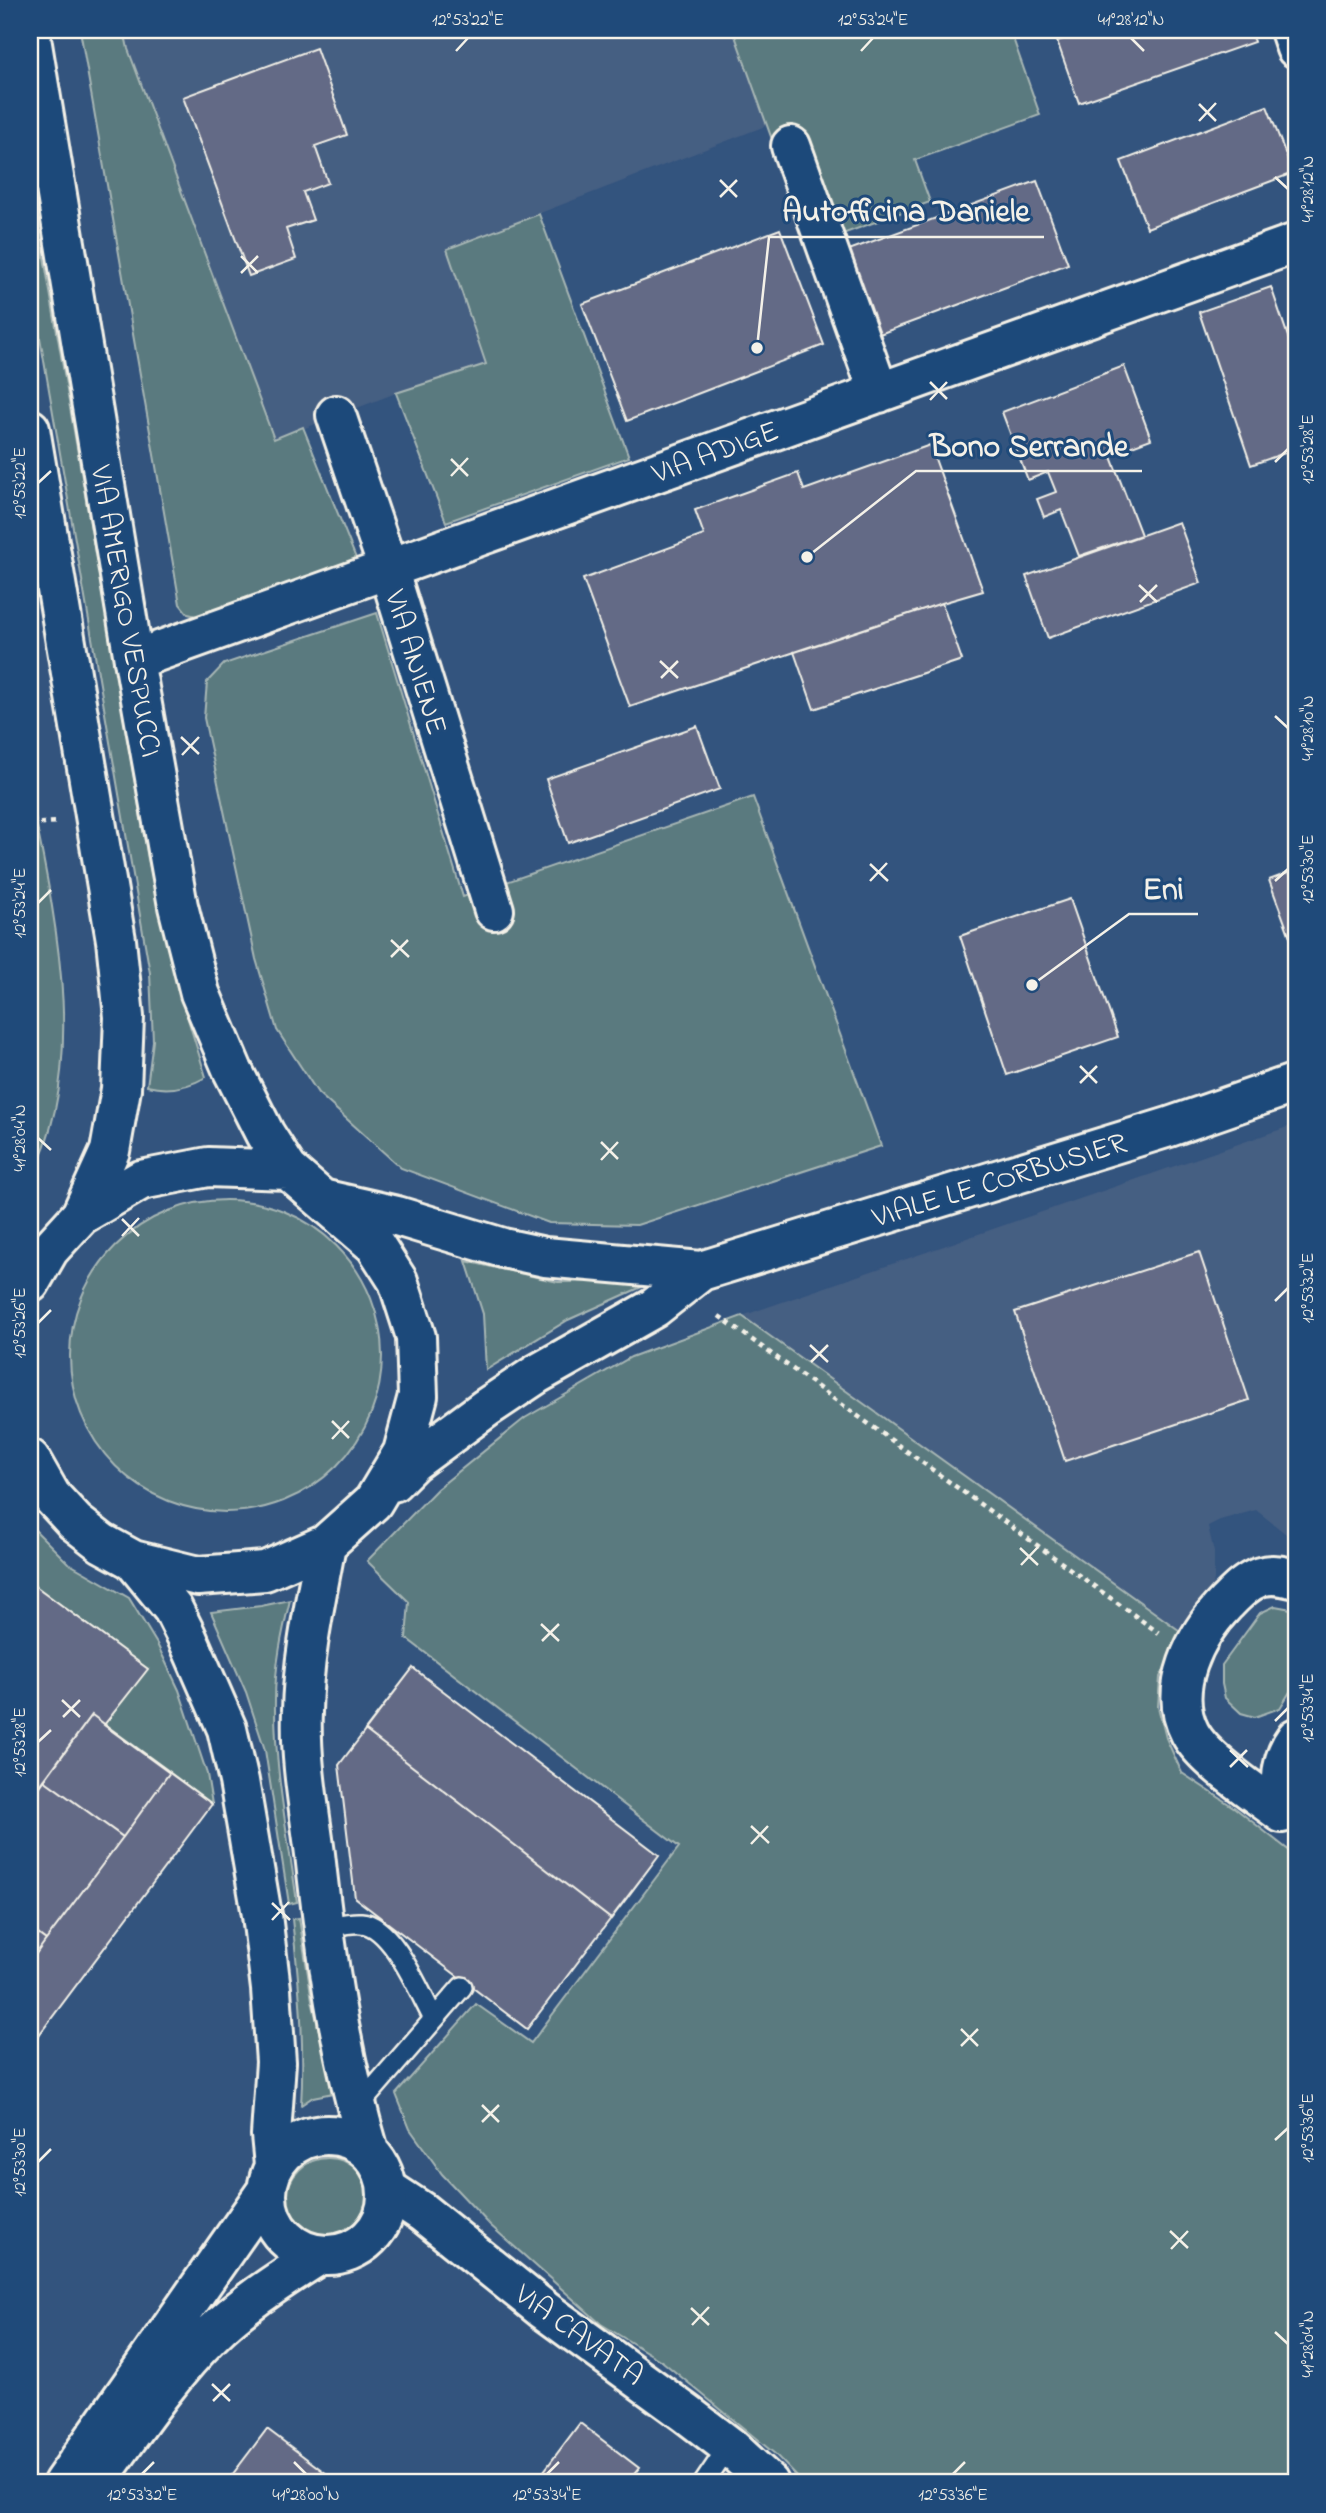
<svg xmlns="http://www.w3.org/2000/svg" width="1326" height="2513" viewBox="0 0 1326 2513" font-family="'Indie Flower',sans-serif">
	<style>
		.built { fill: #455e82 }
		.green { fill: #5a7a7f; stroke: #a7b6b4; stroke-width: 2 }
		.building { fill: #636b86; stroke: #f4f1e8; stroke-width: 2 }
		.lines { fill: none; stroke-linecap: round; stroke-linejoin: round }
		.lane-casing { stroke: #f4f1e8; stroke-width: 24 }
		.street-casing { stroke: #f4f1e8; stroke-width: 44 }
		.secondary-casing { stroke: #f4f1e8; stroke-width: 44 }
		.path { stroke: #f4f1e8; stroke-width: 4.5; stroke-dasharray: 5 5; stroke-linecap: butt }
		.lane { stroke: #1f4a7a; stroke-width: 19 }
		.street { stroke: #1f4a7a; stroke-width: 38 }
		.secondary { stroke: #1f4a7a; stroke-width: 38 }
		.ticks { fill: none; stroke: #f4f1e8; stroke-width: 2.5 }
		.labels { text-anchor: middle; stroke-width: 6; stroke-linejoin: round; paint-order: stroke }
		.street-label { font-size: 30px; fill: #f4f1e8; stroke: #1f4a7a }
		.leader { fill: none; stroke: #f4f1e8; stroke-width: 2.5 }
		.callout-dot { fill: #f4f1e8; stroke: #1f4a7a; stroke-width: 2.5 }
		.callout-label { font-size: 32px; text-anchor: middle; font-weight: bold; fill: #f4f1e8; stroke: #1f4a7a; stroke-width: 6; stroke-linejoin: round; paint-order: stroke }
		.neatline { fill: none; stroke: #f4f1e8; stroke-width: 2.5 }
		.ticks-label { font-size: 18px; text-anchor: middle; fill: #f4f1e8 }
	</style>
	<rect width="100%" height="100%" fill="#33547e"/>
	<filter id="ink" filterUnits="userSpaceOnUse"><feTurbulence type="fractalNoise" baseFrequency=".0143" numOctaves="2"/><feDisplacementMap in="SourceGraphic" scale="14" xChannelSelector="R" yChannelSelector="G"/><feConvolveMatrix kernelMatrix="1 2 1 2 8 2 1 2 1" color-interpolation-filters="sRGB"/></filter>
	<g filter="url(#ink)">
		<path class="built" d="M124 30H733L768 125 447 249 486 364 396 393 274 440 128 49Z
			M1296 1124V1542L1256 1510 1220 1520 1208 1526 1214 1552V1579L1210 1601 1183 1633 742 1316Z"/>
		<path class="green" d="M80 30H124L128 49 274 439 303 427 357 561 201 617 188 614 180 604Z
			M733 30H1010L1040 115 915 160 930 202 810 246Z
			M30 176 148 859 178 987 206 1077C187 1088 167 1091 147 1086L153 1041 150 973 30 280Z
			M539 214 629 457 446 522 396 393 486 364 447 249Z
			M377 613 463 897 753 797 881 1146 637 1225 549 1223 401 1168 318 1093 277 1030 256 959 204 718 207 682 224 664Z
			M30 792C54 912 91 1066 30 1179Z
			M70 1356a156 156 0 1 1 312 0a156 156 0 1 1-312 0Z
			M466 1261 558 1282 655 1281 568 1320 486 1370 483 1314Z
			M742 1316 1183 1633 1160 1677 1158 1707 1166 1738 1182 1773 1235 1808 1296 1856V2483H803L775 2454 663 2362 601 2324 490 2225 442 2174 410 2129 396 2094 476 2004 531 2043 679 1847 406 1638 409 1602 367 1561 437 1489 525 1418 631 1357Z
			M30 1525 68 1563 129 1598 157 1644 179 1690 207 1774 212 1804 104 1725 147 1669 30 1582Z
			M290 1600C282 1633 275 1666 275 1700 274 1768 288 1836 297 1902L289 1904 265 1750 246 1692 211 1612 261 1606Z
			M1275 1606 1291 1609 1296 1614V1682L1280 1708 1255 1717 1241 1713 1225 1698 1222 1684V1665L1260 1613Z
			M299 1918 312 2000 333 2093 313 2097 301 2105C305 2043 299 1982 292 1919Z
			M287 2199a41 41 0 1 1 82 0a41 41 0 1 1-82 0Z"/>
		<path class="building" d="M1091 30H1250L1254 42 1079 103 1057 41Z
			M316 48 347 135 315 146 328 183 303 192 313 220 286 229 296 259 249 276 183 97Z
			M1267 106 1293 173 1147 228 1121 161Z
			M1037 181 1068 264 877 335 846 251Z
			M780 229 824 345 627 421 582 304Z
			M1271 287 1296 360V449L1251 465 1199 312Z
			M1124 366 1151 439 1110 454 1141 535 1079 556 1061 510 1044 517 1037 499 1056 492 1048 472 1028 480 1002 412Z
			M930 445 983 591 942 603 630 707 583 579 704 535 695 510 798 473 804 490Z
			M1179 522 1201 583 1048 638 1026 576Z
			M942 603 962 660 814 709 794 652Z
			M697 726 720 789 568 843 546 779Z
			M1296 870V940L1292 942 1269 880Z
			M1070 899 1118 1037 1007 1075 960 936Z
			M1199 1252 1249 1400 1065 1461 1015 1312Z
			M30 1582 148 1669 104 1725 212 1804 30 2047Z
			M413 1668 659 1855 527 2029 355 1898 339 1765Z
			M413 1668 659 1855 611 1919 365 1730Z
			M92 1715 212 1804 30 2047V1800Z
			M92 1715 170 1772 123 1837 44 1780Z
			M44 1780 123 1837 46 1940 30 1928V1800Z
			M30 1928 46 1940 30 1962Z
			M580 2423 639 2468 627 2483H535Z
			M580 2423 639 2468 627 2483H535Z
			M267 2429 339 2483H226Z"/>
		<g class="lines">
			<g class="lane-casing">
				<path id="lane" d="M323 1928C335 1926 349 1922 361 1923 393 1925 420 1994 434 2019
					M357 2108 462 1987
					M704 2483 729 2446"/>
			</g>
			<g class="street-casing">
				<path id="street" d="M1290 30 1296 48
					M791 146 879 393
					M336 415 388 568 494 910
					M134 660 1296 243
					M1296 1579C1284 1576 1272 1573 1260 1577 1246 1582 1236 1593 1226 1603 1195 1635 1167 1689 1190 1733 1204 1760 1257 1794 1282 1813 1282 1784 1278 1763 1296 1738
					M387 2189 422 2212 544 2310 687 2414 729 2446 769 2483"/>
			</g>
			<g class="secondary-casing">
				<path id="secondary" d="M30 32 134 660 178 906 200 993 233 1071 265 1134 288 1170
					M30 429 116 940 124 1017 121 1089 110 1151 81 1215
					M326 1200 397 1216 503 1248 545 1257 701 1271
					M30 1283 49 1250 81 1215 141 1180 208 1167 288 1170 375 1245 398 1281 416 1337 418 1396 403 1452 373 1502 326 1544 265 1571 198 1576 133 1560 102 1543 75 1522 51 1496 30 1459
					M393 1482 413 1462 486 1408 537 1374 654 1308 701 1271 1169 1127 1296 1083
					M326 1544C316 1599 303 1655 302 1712 300 1759 309 1807 315 1854 326 1955 340 2054 369 2151
					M133 1560 173 1609 186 1635 227 1729 239 1781 262 1915 271 1989 276 2062 271 2135 274 2165
					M267 2195a60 60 0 1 1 120 0a60 60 0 1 1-120 0Z
					M63 2483 267 2190
					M95 2483C132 2433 167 2379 211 2335 243 2303 282 2279 319 2255"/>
			</g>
			<path class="path" d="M30 824 57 822
				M719 1316 1159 1633"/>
			<use href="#lane" class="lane"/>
			<use href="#street" class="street"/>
			<use href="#secondary" class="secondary"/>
		</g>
	</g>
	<path class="ticks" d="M1131 38 1144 51M456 51 468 38M861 51 873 38M1199 104 1216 121M1199 121 1216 103M1275 177 1288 189M720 180 737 197M720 197 737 180M241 256 258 273M241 273 258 256M930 382 947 399M930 400 947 382M451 459 468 476M1275 462 1288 449M451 476 468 458M38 483 51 471M1139 585 1157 602M1140 602 1157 585M660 661 678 678M661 678 678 661M1275 716 1288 728M181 737 199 754M182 755 199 737M870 864 888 881M870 881 887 863M1275 881 1288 869M38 903 51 890M391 940 409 957M391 957 408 940M1080 1066 1097 1083M1080 1083 1097 1066M38 1138 51 1150M601 1142 618 1159M601 1160 618 1142M122 1219 139 1236M122 1236 139 1218M1275 1301 1288 1288M38 1323 51 1310M810 1345 828 1362M811 1362 828 1345M332 1421 349 1438M332 1439 349 1421M1020 1548 1038 1565M1021 1565 1038 1547M541 1624 559 1641M542 1641 559 1624M62 1700 80 1717M63 1717 80 1700M1275 1721 1288 1708M38 1742 51 1730M1230 1750 1248 1767M1230 1767 1247 1750M751 1826 769 1843M751 1844 768 1826M272 1903 290 1920M272 1920 289 1902M961 2029 978 2046M961 2046 978 2029M482 2105 499 2122M482 2122 499 2105M1275 2140 1288 2128M38 2162 51 2149M1170 2231 1188 2248M1171 2249 1188 2231M691 2308 709 2325M692 2325 709 2307M1275 2332 1288 2344M212 2384 230 2401M213 2401 230 2384M294 2462 306 2474M142 2474 154 2462M547 2474 559 2462M953 2474 965 2462"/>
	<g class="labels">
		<g class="street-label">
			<text transform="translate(715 451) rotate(-20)" y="10">VIA ADIGE</text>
			<text transform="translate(127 611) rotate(80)" y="10">VIA AMERIGO VESPUCCI</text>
			<text transform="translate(417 662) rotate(73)" y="10">VIA ANIENE</text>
			<text transform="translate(999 1179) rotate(-17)" y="10">VIALE LE CORBUSIER</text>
			<text transform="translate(580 2334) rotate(36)" y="10">VIA CAVATA</text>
		</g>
	</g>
	<path class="leader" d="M757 348L769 237H1044M807 557L916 471H1142M1032 985L1129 914H1198"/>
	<g class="callout-dot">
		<circle cx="757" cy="348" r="7"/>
		<circle cx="807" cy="557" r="7"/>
		<circle cx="1032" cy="985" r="7"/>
	</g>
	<g class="callout-label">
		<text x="906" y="221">Autofficina Daniele</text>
		<text x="1029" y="456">Bono Serrande</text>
		<text x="1163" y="899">Eni</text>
	</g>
	<rect width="1326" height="2513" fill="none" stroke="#1f4a7a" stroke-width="77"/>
	<rect x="38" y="38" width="1250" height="2436" class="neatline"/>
	<g class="ticks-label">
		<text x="468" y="25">12°53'22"E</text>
		<text x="873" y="25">12°53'24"E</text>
		<text x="1131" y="25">41°28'12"N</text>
		<text transform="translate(1307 189) rotate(-90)" y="6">41°28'12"N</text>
		<text transform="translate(1307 449) rotate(-90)" y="6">12°53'28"E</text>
		<text transform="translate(19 483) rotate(-90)" y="6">12°53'22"E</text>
		<text transform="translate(1307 728) rotate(-90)" y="6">41°28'10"N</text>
		<text transform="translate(1307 869) rotate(-90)" y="6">12°53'30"E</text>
		<text transform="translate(19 903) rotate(-90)" y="6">12°53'24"E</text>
		<text transform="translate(19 1138) rotate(-90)" y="6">41°28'04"N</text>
		<text transform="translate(1307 1288) rotate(-90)" y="6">12°53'32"E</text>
		<text transform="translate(19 1323) rotate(-90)" y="6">12°53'26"E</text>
		<text transform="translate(1307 1708) rotate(-90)" y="6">12°53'34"E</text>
		<text transform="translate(19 1742) rotate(-90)" y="6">12°53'28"E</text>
		<text transform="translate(1307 2128) rotate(-90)" y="6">12°53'36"E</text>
		<text transform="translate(19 2162) rotate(-90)" y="6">12°53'30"E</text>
		<text transform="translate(1307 2344) rotate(-90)" y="6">41°28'04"N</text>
		<text x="142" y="2500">12°53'32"E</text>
		<text x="306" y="2500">41°28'00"N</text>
		<text x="547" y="2500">12°53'34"E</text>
		<text x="953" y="2500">12°53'36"E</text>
	</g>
</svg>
